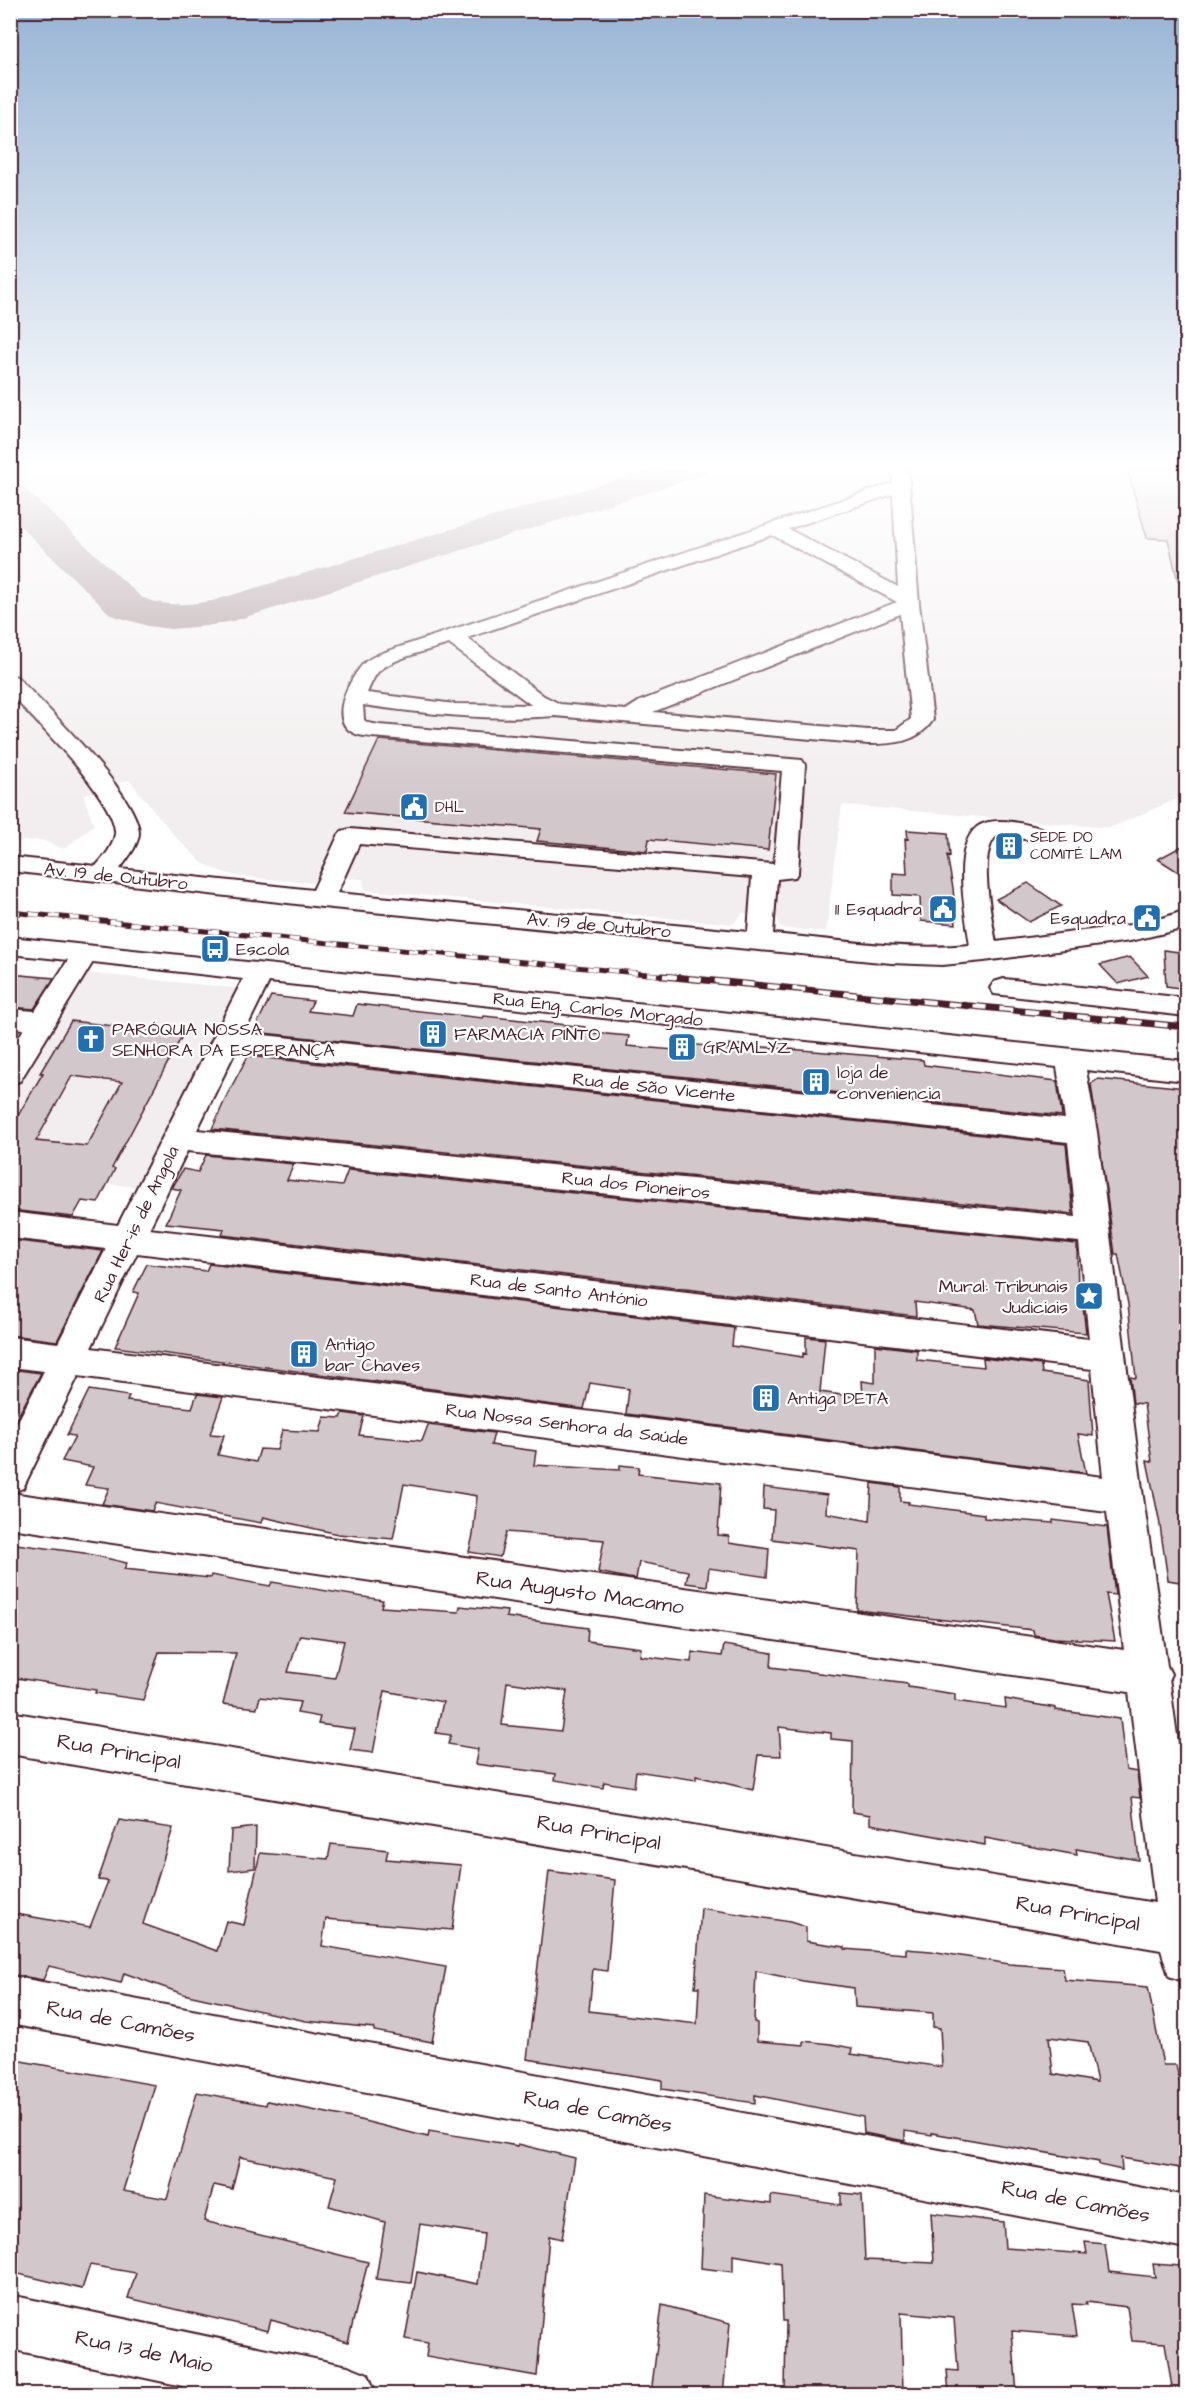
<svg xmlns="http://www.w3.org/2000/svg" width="1197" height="2405" viewBox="0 0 1197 2405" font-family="'Architects Daughter',sans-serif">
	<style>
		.built { fill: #f2eeef }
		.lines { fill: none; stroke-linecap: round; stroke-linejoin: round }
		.taxiway { fill: #a48f95; fill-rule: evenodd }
		.building { fill: #d2c7cb; stroke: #4a1f2b; stroke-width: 1.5; fill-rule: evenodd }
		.minor-casing { stroke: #4a1f2b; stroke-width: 4 }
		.minor { fill: #fff; fill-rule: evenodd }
		.rail-far1-casing { stroke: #4a1f2b; stroke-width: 5 }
		.rail-casing { stroke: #4a1f2b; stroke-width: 7 }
		.rail-far1 { stroke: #fff; stroke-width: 4; stroke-dasharray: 10; stroke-linecap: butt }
		.rail { stroke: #fff; stroke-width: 4.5; stroke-dasharray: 13; stroke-linecap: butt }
		.labels { text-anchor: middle; stroke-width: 4.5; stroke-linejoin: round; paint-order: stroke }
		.far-poi-label { font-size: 15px; fill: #4a1f2b; stroke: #fff; text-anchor: start }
		.street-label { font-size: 18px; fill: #4a1f2b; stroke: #fff }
		.poi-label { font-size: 18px; fill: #4a1f2b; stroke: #fff; text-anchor: start }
		.near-street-label { font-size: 21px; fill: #4a1f2b; stroke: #fff }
	</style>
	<rect width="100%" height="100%" fill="#fff"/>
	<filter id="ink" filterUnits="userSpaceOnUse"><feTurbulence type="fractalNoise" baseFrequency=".0167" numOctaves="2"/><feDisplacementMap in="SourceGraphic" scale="12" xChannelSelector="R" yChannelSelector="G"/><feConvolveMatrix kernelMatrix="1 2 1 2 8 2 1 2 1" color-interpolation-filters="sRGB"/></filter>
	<g filter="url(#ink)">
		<path class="built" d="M10 469H1186V795L1110 828 842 805 826 932 780 928 777 916 743 913 733 924 365 890 363 879 320 876 311 883 237 876 222 872 202 863 173 834 129 780 83 795 94 825 64 849 41 840 11 842Z
			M86 973 245 989 144 1188 11 1173 10 1098Z"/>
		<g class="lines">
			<path class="taxiway" d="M652 469H707L701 476 233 621 206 626 171 629 148 626 111 615 10 516V484L23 487 141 597C164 607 188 605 212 601Z"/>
		</g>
		<path class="building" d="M1127 469H1186V581L1178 582 1168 539 1147 538Z
			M379 740 776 774 768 850 649 839 647 851 537 841 541 829 345 812Z
			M907 830 948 833 950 856 947 855 953 888 956 924 921 921 920 897 893 895V873L907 874 905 838 908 839Z
			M1186 844V877L1158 859Z
			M1028 883 1061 906 1029 922 996 899Z
			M1164 950 1186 953V989L1166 986Z
			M1130 957 1148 976 1118 984 1100 965Z
			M10 974 54 978 34 1009 10 1007Z
			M271 996 313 1001 308 1011 353 1016 357 1004 483 1018 484 1016 585 1027 584 1032 629 1036 627 1046 675 1050 676 1042 728 1049 729 1044 923 1060 924 1065 1057 1081 1062 1116 253 1032Z
			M71 1021 183 1034 112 1168 115 1169 98 1203 82 1201 73 1217 10 1210V1129L43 1073H40ZM72 1076 122 1082 87 1146 36 1141Z
			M248 1056 1066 1144 1073 1214 212 1129 228 1093Z
			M1098 1079 1186 1088V1583L1168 1580 1159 1519 1147 1461 1152 1462 1144 1404 1133 1403 1130 1377 1136 1378 1128 1304 1118 1254H1115L1091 1084Z
			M206 1155 294 1164 287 1180 342 1186 348 1170 1077 1244 1078 1297 1082 1298 1086 1333 978 1324 975 1310 915 1302 916 1316 222 1235 224 1229 166 1223 181 1190 172 1188 183 1169 198 1172Z
			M10 1240 103 1251 57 1341 10 1335Z
			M147 1264 206 1271 209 1264 734 1328 732 1346 803 1357V1353L806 1354V1337L825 1339 820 1392 863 1398 862 1381 875 1383V1345L917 1350V1360L984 1367 983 1358 1041 1365 1042 1373 1089 1380 1093 1436 1078 1434 1086 1473 626 1414 629 1389 590 1383 584 1409 115 1347 139 1293 133 1292Z
			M10 1369 41 1373 10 1431Z
			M89 1390 129 1396 127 1401 192 1408 197 1394 223 1397 210 1434 224 1435 218 1455 256 1462 260 1449 277 1450 282 1430 320 1432 324 1417 341 1418 343 1413 364 1416 359 1435 422 1441 428 1425 494 1433 491 1445 536 1451 534 1465 620 1470V1465L639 1467 638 1474 721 1483 718 1535 729 1536V1543L769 1549 767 1577 709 1568 707 1586 686 1583 688 1571 639 1562 636 1579 628 1578 598 1572 604 1540 506 1532 500 1557 469 1552 473 1535 477 1496 404 1484 393 1539 338 1534 263 1517 261 1523 155 1503 152 1511 102 1504 109 1488 85 1485 93 1467 62 1461 75 1436 67 1435Z
			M872 1483 900 1487V1501L909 1502 908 1504 984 1514V1518L1053 1523V1520L1107 1527 1115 1595 1106 1594 1115 1641 1054 1638 1034 1635 1033 1630 857 1610 859 1551 772 1539 774 1510 763 1509 764 1487 827 1495 826 1513 870 1521Z
			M16 1544 84 1553 127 1563 124 1569 210 1578 211 1575 270 1586 272 1582 383 1600 381 1607 459 1612 460 1606 507 1611 506 1617 588 1628 587 1641 641 1648 640 1656 691 1662 692 1652 722 1656 724 1645 772 1653 771 1667 908 1684V1687L955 1694V1701L1006 1708 1005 1699 1056 1708V1710L1120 1719 1126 1770 1137 1772 1140 1798 1132 1797 1139 1860 1076 1849 1077 1855 985 1838V1845L870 1824V1815L852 1812 853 1741 831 1739V1733L779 1727 781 1756 758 1755 753 1790 696 1776V1780L636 1771 634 1787 604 1782 603 1788 555 1780 556 1774 475 1764 478 1749 448 1744 451 1735 436 1733 443 1702 385 1691 373 1753 350 1750 355 1729 318 1724 320 1717 297 1713 300 1702 260 1697 257 1708 223 1704 236 1653 159 1652 143 1700 95 1693 96 1690 10 1677V1554ZM300 1635 344 1641 335 1678 288 1672ZM507 1682 567 1691 561 1731 502 1725Z
			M119 1820 173 1828 143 1924 217 1951 226 1921 244 1925 260 1853 328 1859 331 1844 388 1850 386 1859 461 1865 452 1930 326 1919 322 1946 446 1967 432 2042 374 2031V2028L306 2021 183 1994 124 1973 121 1983 49 1966 43 1980 10 1974V1913L90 1927 108 1881 98 1880Z
			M256 1827 255 1868 229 1871 231 1830Z
			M549 1871 615 1880 607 1971 593 1969 589 2011 697 2024 699 1987H695L701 1908 790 1922 806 1927V1941L845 1947V1949L906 1954V1949L931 1951 1009 1964 1063 1968 1065 1980 1148 1987 1163 2065H1176L1186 2110V2169L1121 2158 1122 2170 1099 2165V2162L932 2133V2135L905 2131V2141L864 2133 863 2117 755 2095V2103L662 2089V2080L527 2059ZM756 1971 803 1981 854 1988 855 2007 933 2013V2027L940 2028 942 2067 851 2054 852 2048 831 2044 804 2041V2045L757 2041V2023L754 2022ZM1049 2037 1088 2042 1097 2082 1053 2074Z
			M10 2059 155 2085 123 2191 167 2199 197 2092 266 2105 267 2101 352 2118 428 2137 429 2131 518 2146V2144L575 2158 562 2239 549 2236 537 2376 426 2357 428 2343 405 2339 417 2272 478 2284 484 2234 420 2224 411 2283 376 2279 385 2222 329 2206 337 2177 240 2157 232 2189 214 2185 204 2221 368 2262 348 2342 271 2320 268 2331 128 2298 136 2273 90 2265 82 2289 10 2272Z
			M841 2193 862 2195 865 2260 934 2263 931 2213 1003 2222 1005 2248 1087 2254 1085 2242 1105 2244 1109 2272 1155 2277 1153 2264 1181 2266 1186 2297V2394H1173L1165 2343 1132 2341 1127 2307 1086 2302 1087 2305 1072 2304 1077 2336 1012 2331 1017 2394H949L947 2370 958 2371 954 2318 901 2313 903 2394H785L786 2321H783L781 2263 733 2255V2272L701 2268 704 2195 771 2204V2195L841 2205Z
			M662 2305 730 2323 723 2394H651Z"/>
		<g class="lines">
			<g class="minor-casing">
				<path id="minor" d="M892 469H908L919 604 933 720C917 743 894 744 868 744L555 716C490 721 427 714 363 705L364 720 368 723 379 725 802 760 805 765 798 872 795 877 777 879 773 934C838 940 905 951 970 945 966 916 951 848 977 827 993 815 1025 824 1041 828L1045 833 1041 838 1033 840 997 836C977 851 992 920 996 942L1130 925 1166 917 1186 910V928L1130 941 984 961 942 965 891 963 322 907 10 871V857L96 866C104 857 113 847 115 834 118 802 34 719 10 694V675L17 677C45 706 137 794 139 832 139 845 127 859 120 869L313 890 338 836 342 831 350 829 774 864 782 771 372 737C366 736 359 736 354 733 327 720 350 679 363 664 370 657 380 654 388 651L893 483ZM893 494 898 587 788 529ZM772 535 897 602 640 701 626 710 560 704 544 696 467 638ZM900 614 911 719 896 730H868L653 712ZM449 644 530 704 531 705 455 704 367 693C370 686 373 678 378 672 392 658 430 650 449 644ZM359 844 752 877 748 932 337 893Z
					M10 937 1186 1061V1081L1086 1070 1097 1132 1143 1497 1167 1666 1171 1674 1169 1678 1186 1800V1982L1169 1976 1161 1950 10 1754V1712L1155 1903 1129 1692 10 1528V1437L44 1371 10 1367V1337L58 1343 106 1249 10 1238V1212L118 1225 243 979 93 962 20 1081 10 1084V1050L24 1029 10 1028V1009L35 1011 68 960 10 954ZM269 982 1057 1067 1065 1119 244 1033ZM235 1052 1068 1142 1076 1217 197 1130ZM187 1151 1079 1242 1089 1339 149 1229ZM137 1253 1092 1369 1103 1477 91 1348ZM78 1376 1107 1512 1124 1650 11 1493 23 1488Z
					M1004 979 1186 998V1016L994 994 990 988 994 982Z
					M10 1976 1186 2196V2248L10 2024Z
					M10 2295 348 2366 368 2374 376 2394H220L10 2349Z"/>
			</g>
			<use href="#minor" class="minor"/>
			<g class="rail-far1-casing">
				<path id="rail-far1" d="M10 912 678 977"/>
			</g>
			<g class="rail-casing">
				<path id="rail" d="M663 976 1186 1027"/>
			</g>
			<use href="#rail-far1" class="rail-far1"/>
			<use href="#rail" class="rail"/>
		</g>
	</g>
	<linearGradient id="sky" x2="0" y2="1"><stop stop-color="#98b4d4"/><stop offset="0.58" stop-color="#fff"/><stop offset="1" stop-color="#fff" stop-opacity="0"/></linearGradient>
	<rect width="1197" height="806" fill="url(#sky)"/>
	<defs>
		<g id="civic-square" transform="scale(1.5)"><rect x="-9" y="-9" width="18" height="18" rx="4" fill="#1f6fb2" stroke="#fff"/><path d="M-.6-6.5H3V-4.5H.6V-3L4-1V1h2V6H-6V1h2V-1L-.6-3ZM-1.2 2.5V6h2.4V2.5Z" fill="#fff"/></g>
		<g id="building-square" transform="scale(1.5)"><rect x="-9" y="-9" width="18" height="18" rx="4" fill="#1f6fb2" stroke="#fff"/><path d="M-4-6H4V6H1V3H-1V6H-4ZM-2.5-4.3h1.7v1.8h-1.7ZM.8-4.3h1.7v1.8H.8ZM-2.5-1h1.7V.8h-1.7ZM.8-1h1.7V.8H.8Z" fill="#fff"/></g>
		<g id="bus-square" transform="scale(1.5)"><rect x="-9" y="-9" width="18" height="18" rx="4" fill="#1f6fb2" stroke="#fff"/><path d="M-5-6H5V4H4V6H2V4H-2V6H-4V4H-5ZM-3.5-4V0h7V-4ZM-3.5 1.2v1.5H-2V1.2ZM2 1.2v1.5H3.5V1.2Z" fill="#fff"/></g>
		<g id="church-square" transform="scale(1.5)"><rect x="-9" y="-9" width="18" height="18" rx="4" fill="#1f6fb2" stroke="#fff"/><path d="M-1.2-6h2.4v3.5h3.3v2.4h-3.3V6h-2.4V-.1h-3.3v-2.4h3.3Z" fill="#fff"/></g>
		<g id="sight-square" transform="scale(1.5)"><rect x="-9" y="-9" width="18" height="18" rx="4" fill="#1f6fb2" stroke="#fff"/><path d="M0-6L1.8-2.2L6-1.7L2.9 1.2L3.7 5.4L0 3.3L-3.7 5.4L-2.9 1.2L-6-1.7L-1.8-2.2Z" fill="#fff"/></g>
	</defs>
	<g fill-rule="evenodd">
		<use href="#civic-square" x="414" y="807"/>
		<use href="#building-square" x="1009" y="846"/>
		<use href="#civic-square" x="943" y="909"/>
		<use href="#civic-square" x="1147" y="918"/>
		<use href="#bus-square" x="215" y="949"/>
		<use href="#building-square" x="433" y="1034"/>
		<use href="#church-square" x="91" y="1039"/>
		<use href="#building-square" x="682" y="1047"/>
		<use href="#building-square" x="816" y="1082"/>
		<use href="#sight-square" x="1089" y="1296"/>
		<use href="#building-square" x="304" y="1354"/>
		<use href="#building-square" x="766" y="1398"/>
	</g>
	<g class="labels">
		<g class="far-poi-label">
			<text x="435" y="812">DHL</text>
			<text x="1030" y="842">SEDE DO<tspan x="1030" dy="17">COMITÉ LAM</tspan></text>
		</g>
		<g class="street-label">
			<text transform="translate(116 876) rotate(6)" y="6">Av. 19 de Outubro</text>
			<text transform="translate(599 925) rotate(5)" y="6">Av. 19 de Outubro</text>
			<text transform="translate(598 1009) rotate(6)" y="6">Rua Eng. Carlos Morgado</text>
			<text transform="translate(654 1087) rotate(6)" y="6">Rua de São Vicente</text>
			<text transform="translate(636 1185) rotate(6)" y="6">Rua dos Pioneiros</text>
			<text transform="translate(136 1224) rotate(-64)" y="6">Rua Her-is de Angola</text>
			<text transform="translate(559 1290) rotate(7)" y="6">Rua de Santo António</text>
			<text transform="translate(567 1424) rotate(7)" y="6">Rua Nossa Senhora da Saúde</text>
		</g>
		<g class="poi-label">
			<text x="922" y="915" text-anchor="end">11 Esquadra</text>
			<text x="1126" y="924" text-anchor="end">Esquadra</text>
			<text x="236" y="955">Escola</text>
			<text x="112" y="1035">PARÓQUIA NOSSA<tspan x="112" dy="21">SENHORA DA ESPERANÇA</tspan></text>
			<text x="454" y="1040">FARMACIA PINTO</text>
			<text x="703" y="1053">GRAMLYZ</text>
			<text x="837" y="1078">loja de<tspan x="837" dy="21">conveniencia</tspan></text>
			<text x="1068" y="1292" text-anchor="end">Mural: Tribunais<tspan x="1068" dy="21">Judiciais</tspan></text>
			<text x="325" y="1350">Antigo<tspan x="325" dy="21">bar Chaves</tspan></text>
			<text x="787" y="1404">Antiga DETA</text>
		</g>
		<g class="near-street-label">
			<text transform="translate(580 1592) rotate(8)" y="7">Rua Augusto Macamo</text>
			<text transform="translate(119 1751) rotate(10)" y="7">Rua Principal</text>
			<text transform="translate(599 1832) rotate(10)" y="7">Rua Principal</text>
			<text transform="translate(1078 1913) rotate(10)" y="7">Rua Principal</text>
			<text transform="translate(121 2021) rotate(11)" y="7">Rua de Camões</text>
			<text transform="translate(598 2111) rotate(11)" y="7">Rua de Camões</text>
			<text transform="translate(1076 2201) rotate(11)" y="7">Rua de Camões</text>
			<text transform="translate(144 2351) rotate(12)" y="7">Rua 13 de Maio</text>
		</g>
	</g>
	<rect width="1197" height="2405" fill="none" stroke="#fff" stroke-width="36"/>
	<rect x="18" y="18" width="1161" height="2369" fill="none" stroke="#4a1f2b" stroke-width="2" filter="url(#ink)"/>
</svg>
